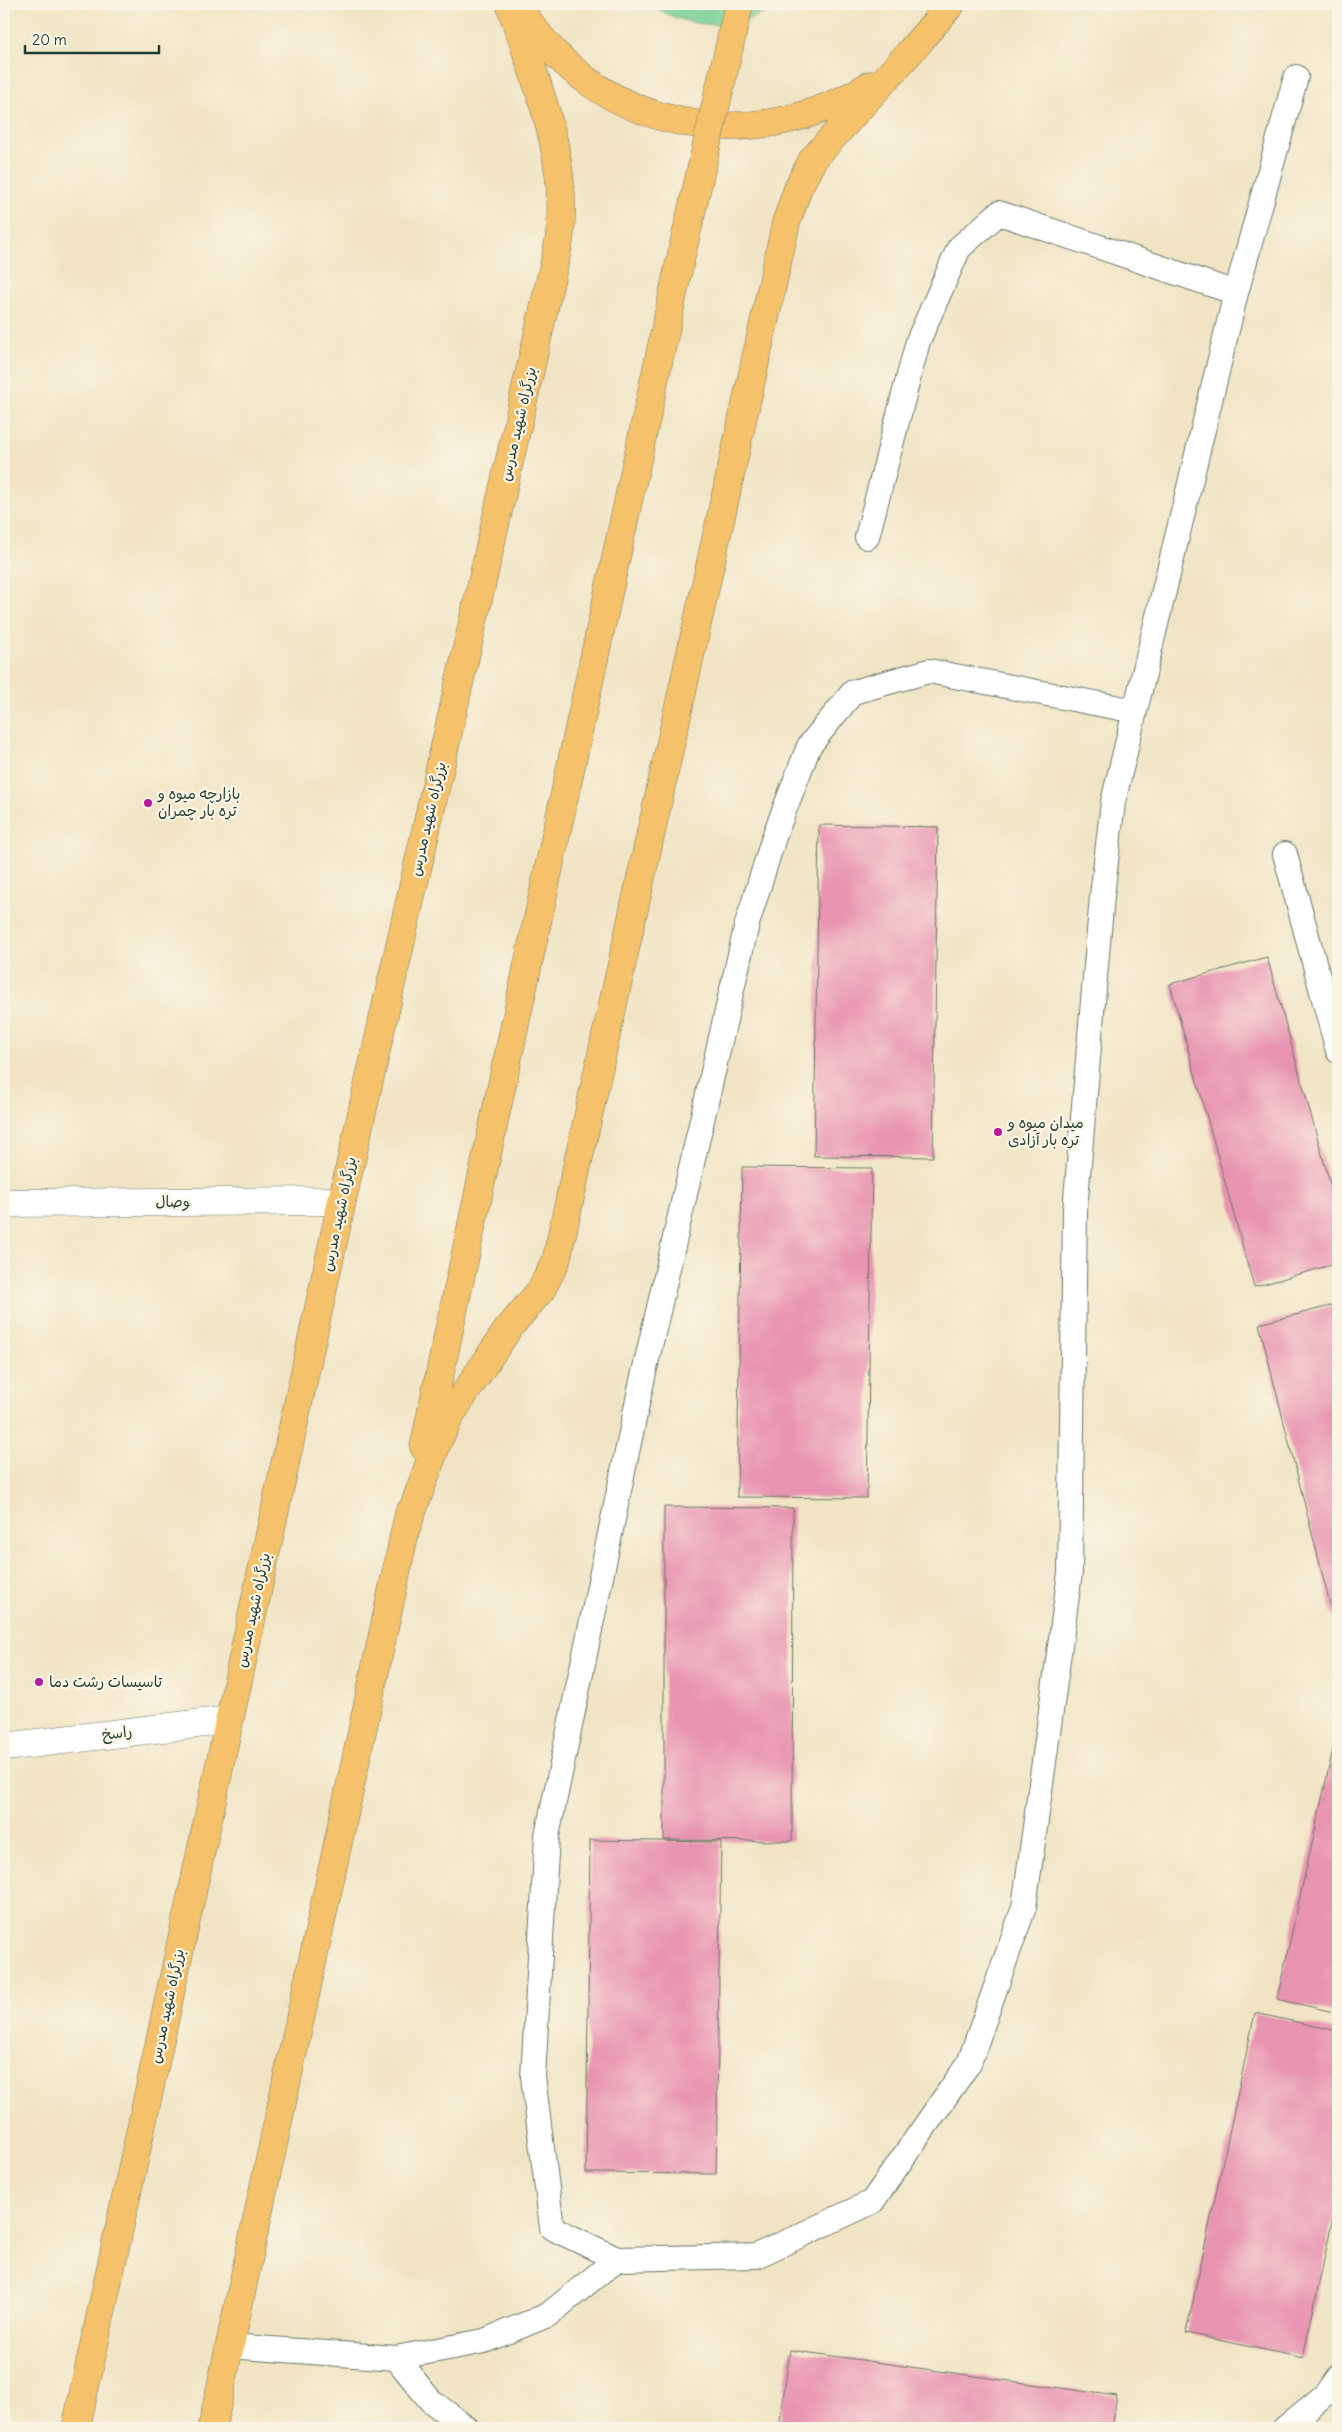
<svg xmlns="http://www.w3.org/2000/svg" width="1342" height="2432" viewBox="0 0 1342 2432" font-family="Delius,'Playpen Sans Arabic',sans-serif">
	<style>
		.green { fill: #75cf95; stroke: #4a8664 }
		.building { fill: #e894b1 }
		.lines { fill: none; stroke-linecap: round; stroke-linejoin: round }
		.service-casing { stroke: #687767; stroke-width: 26 }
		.minor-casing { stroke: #687767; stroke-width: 29 }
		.trunk-casing { stroke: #687767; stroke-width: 29 }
		.service { stroke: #fff; stroke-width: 24 }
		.minor { stroke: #fff; stroke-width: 28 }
		.trunk { stroke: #f5c16b; stroke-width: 28 }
		.trunk-bridge-casing { stroke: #687767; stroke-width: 29; stroke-linecap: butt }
		.trunk-bridge { stroke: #f5c16b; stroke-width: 28 }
		.poi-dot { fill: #b5179e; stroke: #fcf5e5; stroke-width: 2 }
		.labels { text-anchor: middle; stroke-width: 4.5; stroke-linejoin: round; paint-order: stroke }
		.street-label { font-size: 15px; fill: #1f3d34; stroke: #fcf5e5 }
		.poi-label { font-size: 15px; fill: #1f3d34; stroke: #fcf5e5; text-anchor: start }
	</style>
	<rect width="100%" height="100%" fill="#fcf5e5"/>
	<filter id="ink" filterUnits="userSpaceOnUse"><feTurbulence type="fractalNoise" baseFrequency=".02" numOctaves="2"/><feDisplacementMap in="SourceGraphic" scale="10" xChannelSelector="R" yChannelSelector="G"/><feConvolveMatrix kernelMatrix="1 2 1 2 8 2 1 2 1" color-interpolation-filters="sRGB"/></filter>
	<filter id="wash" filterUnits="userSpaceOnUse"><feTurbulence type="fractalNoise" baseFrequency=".0096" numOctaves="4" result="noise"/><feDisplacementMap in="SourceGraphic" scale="20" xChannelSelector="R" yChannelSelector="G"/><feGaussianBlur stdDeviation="1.12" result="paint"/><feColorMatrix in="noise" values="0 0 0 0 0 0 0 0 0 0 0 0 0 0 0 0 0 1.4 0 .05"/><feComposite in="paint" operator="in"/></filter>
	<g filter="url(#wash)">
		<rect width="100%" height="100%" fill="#f0e4c5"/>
		<path class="green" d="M650 4H787C770 10 752 20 735 23 705 28 674 21 650 4Z"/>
		<g id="blocks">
			<path class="building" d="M819 825 938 827 933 1157 814 1156Z
				M1267 957 1338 1212V1263L1254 1287 1170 984Z
				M742 1167 872 1168 867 1498 737 1497Z
				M1338 1304V1636L1259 1324Z
				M664 1507 793 1508 792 1841 664 1840Z
				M1338 1727V2013L1277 1999Z
				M590 1840 721 1842 716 2174 586 2173Z
				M1255 2013 1338 2031V2194L1303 2358 1186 2333Z
				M790 2350 1117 2396 1112 2428H779Z"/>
		</g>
	</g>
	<g filter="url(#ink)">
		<use href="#blocks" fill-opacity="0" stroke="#687767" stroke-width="1"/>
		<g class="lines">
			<g class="service-casing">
				<path id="service" d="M867 537 918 341 959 248 999 213 1236 293
					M1135 711 929 671 853 692 809 746 775 834 747 924 640 1390 547 1836 533 2077 552 2228 617 2259 756 2256 872 2202 969 2063 1024 1907 1070 1573 1075 1210 1102 896 1113 802 1236 293 1296 77
					M1285 854 1338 1051
					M229 2346 396 2358 484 2341 548 2315 617 2259
					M396 2358 430 2400 466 2428
					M1285 2428 1325 2395 1338 2377"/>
			</g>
			<g class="minor-casing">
				<path id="minor" d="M4 1203 342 1201
					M4 1747 229 1720"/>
			</g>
			<g class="trunk-casing">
				<path id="trunk" d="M520 9C597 131 750 160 870 85
					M909 53 951 4
					M424 1447 506 1066
					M405 1531 437 1443 451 1414 508 1329 541 1290 556 1261 786 223 798 188 813 159 920 41
					M76 2428 342 1201 559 242C571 160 535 80 510 4
					M212 2428 409 1513"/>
			</g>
			<use href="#service" class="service"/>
			<use href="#minor" class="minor"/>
			<use href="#trunk" class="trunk"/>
			<g class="trunk-bridge-casing">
				<path id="trunk-bridge" d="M506 1066 681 257 739 4"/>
			</g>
			<use href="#trunk-bridge" class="trunk-bridge"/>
		</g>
	</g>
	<g class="poi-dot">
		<circle cx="148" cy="803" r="5"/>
		<circle cx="998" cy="1132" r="5"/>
		<circle cx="39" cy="1682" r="5"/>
	</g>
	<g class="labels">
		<g class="street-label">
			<text transform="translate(518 424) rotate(-77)" y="5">بزرگراه شهید مدرس</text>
			<text transform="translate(428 819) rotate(-77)" y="5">بزرگراه شهید مدرس</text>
			<text x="173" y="1207">وصال</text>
			<text transform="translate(339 1214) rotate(-78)" y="5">بزرگراه شهید مدرس</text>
			<text transform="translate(253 1610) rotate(-78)" y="5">بزرگراه شهید مدرس</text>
			<text transform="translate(117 1733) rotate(-7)" y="5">راسخ</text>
			<text transform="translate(167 2006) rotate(-78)" y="5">بزرگراه شهید مدرس</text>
		</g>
		<g class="poi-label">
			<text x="158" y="799">بازارچه میوه و<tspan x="158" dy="17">تره بار چمران</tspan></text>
			<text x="1008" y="1128">میدان میوه و<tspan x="1008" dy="17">تره بار آزادی</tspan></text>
			<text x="49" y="1687">تاسیسات رشت دما</text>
		</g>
	</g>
	<rect width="1342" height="2432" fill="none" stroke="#fcf5e5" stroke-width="20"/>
	<path d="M25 45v8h134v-8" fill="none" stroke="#1f3d34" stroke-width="2.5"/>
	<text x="32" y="45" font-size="15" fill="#1f3d34" stroke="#fcf5e5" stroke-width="4" paint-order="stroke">20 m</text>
</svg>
